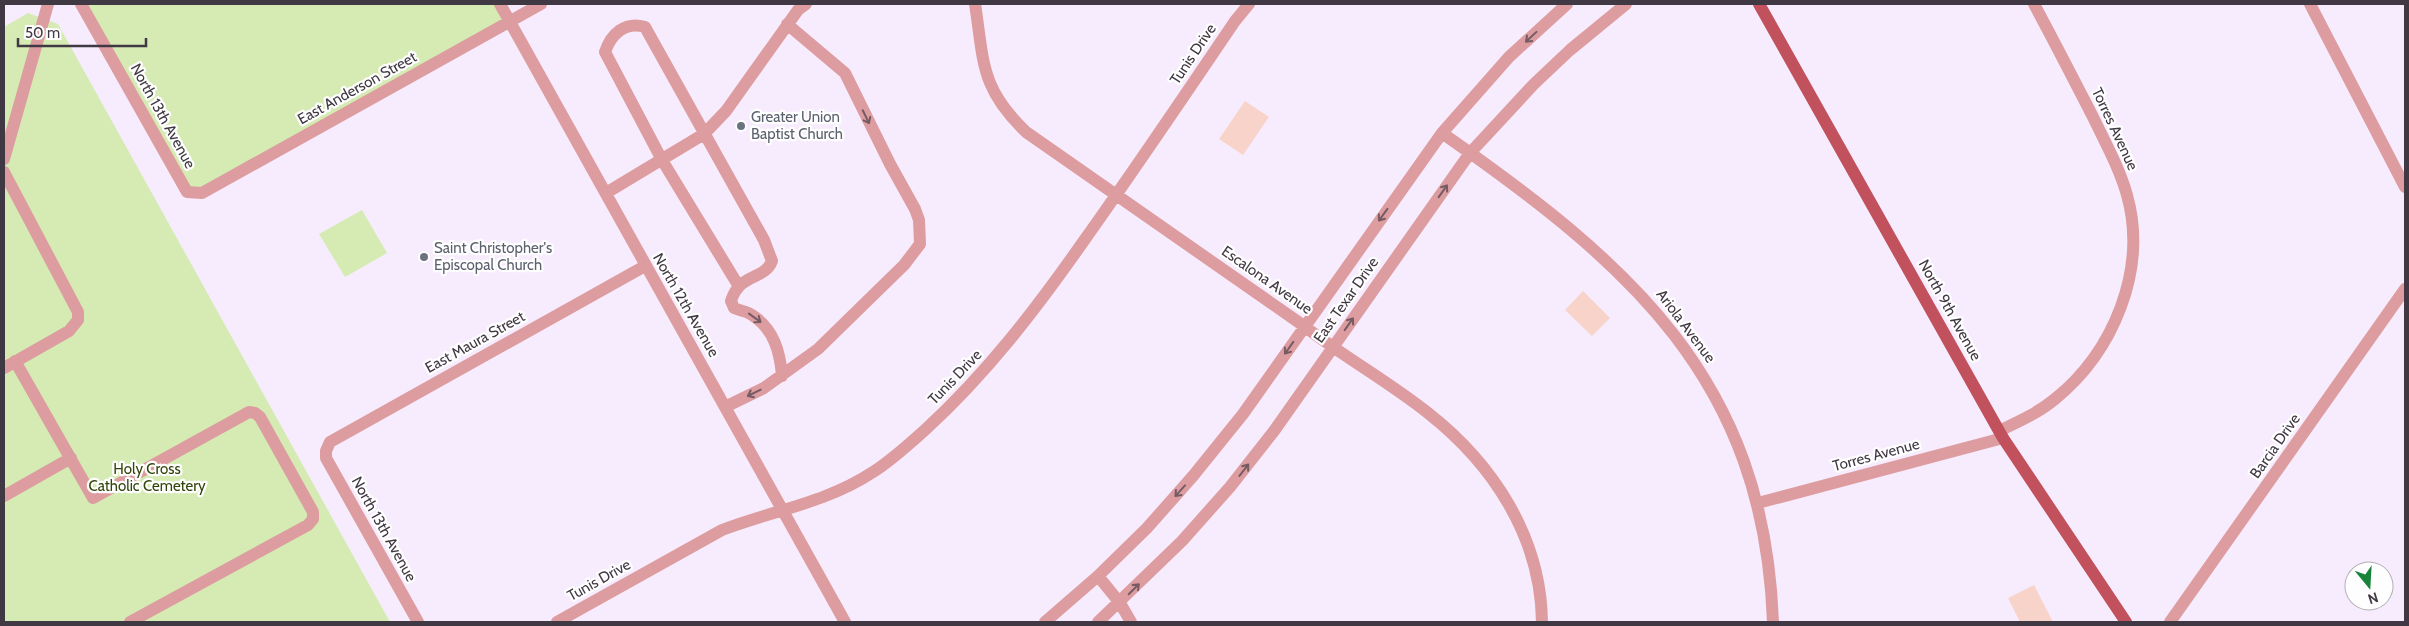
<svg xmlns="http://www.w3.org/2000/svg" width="2409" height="626" viewBox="0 0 2409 626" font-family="Cabin,sans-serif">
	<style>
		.green { fill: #d5ebb3 }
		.building { fill: #f8d3ca }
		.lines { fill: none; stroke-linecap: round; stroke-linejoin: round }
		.minor { stroke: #dd9da0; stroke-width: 12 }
		.major { stroke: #c1515d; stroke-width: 12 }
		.oneway { stroke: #775b64 }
		.worship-dot { fill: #6b7280; stroke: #fefefe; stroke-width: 2 }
		.labels { text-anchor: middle; stroke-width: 4.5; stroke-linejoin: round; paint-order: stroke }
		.street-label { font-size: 15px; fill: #403843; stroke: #fefefe }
		.worship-label { font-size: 15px; fill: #5b616d; stroke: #fefefe; text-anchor: start }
		.park-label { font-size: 15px; fill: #334408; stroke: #fefefe }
	</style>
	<rect width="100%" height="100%" fill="#f7ecfd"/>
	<path class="green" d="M81 4H500L510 21 193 193Z
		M28 13 58 24 390 622H4V27Z
		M362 210 387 253 345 277 319 234Z"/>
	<path class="building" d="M1245 101 1269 117 1243 155 1219 139Z
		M1583 291 1610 318 1592 336 1565 310Z
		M2034 585 2053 622H2020L2008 598Z"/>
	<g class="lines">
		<path class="minor" d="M81 4 187 192 202 193 541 4
			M500 4 845 622
			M975 4C984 62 980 88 1026 132L1304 326C1344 357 1389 382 1428 413 1493 464 1541 537 1542 622
			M2310 4 2405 187
			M1442 133C1629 264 1764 378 1773 622
			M4 159 48 4
			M4 172 78 312V320L69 331 4 368
			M606 193 704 134 726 111 798 10 806 4
			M738 285 662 160 605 52C611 34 625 21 645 27L764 240 772 261C764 281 740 272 731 301L734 308C740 311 747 311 752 315 774 329 780 352 782 376
			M15 361 93 498 249 412 255 413 260 417 313 512V519L308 525 130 622
			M725 407 764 388 818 349 904 265 920 244 919 220 915 209 890 164 845 73 787 24
			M1999 431C2018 422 2038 413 2055 399 2113 352 2148 270 2127 195 2119 167 2105 142 2092 115 2073 78 2054 41 2034 4
			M4 496 71 458
			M1758 503 2003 438
			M1098 576 1120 603 1131 622
			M418 622 326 458V451L330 442 645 266
			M557 622 722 530C774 510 826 503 873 472 892 460 909 444 926 429 987 373 1036 309 1083 242 1135 169 1185 95 1235 21L1249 4
			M1045 622 1098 576 1147 528 1193 476 1243 414 1442 133 1509 57 1567 4
			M1098 622 1182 541 1230 487 1274 431 1470 153 1534 84 1570 50 1626 4
			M2170 622 2405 289"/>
		<path class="major" d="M1759 4 2003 438 2126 622"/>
	</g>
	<defs><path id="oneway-shaft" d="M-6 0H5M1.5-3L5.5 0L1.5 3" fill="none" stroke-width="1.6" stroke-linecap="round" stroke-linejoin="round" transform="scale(1.25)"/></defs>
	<g class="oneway">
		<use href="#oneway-shaft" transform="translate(1531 37) rotate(137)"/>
		<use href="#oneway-shaft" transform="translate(866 117) rotate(64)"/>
		<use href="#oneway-shaft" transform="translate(1443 191) rotate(-55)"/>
		<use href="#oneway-shaft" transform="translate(1383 215) rotate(126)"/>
		<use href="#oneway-shaft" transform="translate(755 318) rotate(36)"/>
		<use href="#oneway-shaft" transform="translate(1349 324) rotate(-55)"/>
		<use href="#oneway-shaft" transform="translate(1289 348) rotate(125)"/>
		<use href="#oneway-shaft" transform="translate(754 393) rotate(154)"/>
		<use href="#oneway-shaft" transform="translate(1244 470) rotate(-52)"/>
		<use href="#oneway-shaft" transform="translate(1180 491) rotate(132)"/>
		<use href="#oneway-shaft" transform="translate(1134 589) rotate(-45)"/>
	</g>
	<g class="worship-dot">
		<circle cx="741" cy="126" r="5"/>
		<circle cx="424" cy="257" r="5"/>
	</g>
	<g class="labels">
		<g class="street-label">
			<text transform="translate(1193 54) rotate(-56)" y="5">Tunis Drive</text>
			<text transform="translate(357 88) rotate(-29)" y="5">East Anderson Street</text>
			<text transform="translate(163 116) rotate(61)" y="5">North 13th Avenue</text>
			<text transform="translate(2115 129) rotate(65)" y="5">Torres Avenue</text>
			<text transform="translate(1267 280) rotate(35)" y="5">Escalona Avenue</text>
			<text transform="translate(1346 300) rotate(-55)" y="5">East Texar Drive</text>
			<text transform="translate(686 305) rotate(60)" y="5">North 12th Avenue</text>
			<text transform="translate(1950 310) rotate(61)" y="5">North 9th Avenue</text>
			<text transform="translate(1686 326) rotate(53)" y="5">Ariola Avenue</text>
			<text transform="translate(475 342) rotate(-29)" y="5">East Maura Street</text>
			<text transform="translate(955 377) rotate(-46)" y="5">Tunis Drive</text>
			<text transform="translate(2275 446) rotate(-55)" y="5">Barcia Drive</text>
			<text transform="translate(1876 455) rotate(-15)" y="5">Torres Avenue</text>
			<text transform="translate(384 529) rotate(61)" y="5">North 13th Avenue</text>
			<text transform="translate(599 580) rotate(-29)" y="5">Tunis Drive</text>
		</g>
		<g class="worship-label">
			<text x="751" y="122">Greater Union<tspan x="751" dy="17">Baptist Church</tspan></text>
			<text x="434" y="253">Saint Christopher's<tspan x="434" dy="17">Episcopal Church</tspan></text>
		</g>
		<g class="park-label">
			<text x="147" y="474">Holy Cross<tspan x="147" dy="17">Catholic Cemetery</tspan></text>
		</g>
	</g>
	<rect width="2409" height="626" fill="none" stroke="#403843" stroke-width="10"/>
	<g transform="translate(2369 586) rotate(162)"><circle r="24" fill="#fefefe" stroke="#b2afb3"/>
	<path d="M0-4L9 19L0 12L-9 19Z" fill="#198339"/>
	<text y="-8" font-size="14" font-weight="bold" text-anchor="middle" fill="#403843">N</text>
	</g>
	<path d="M18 38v8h128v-8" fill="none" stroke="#403843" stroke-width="2.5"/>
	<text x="25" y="38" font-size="15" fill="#403843" stroke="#fefefe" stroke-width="4" paint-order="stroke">50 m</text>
</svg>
